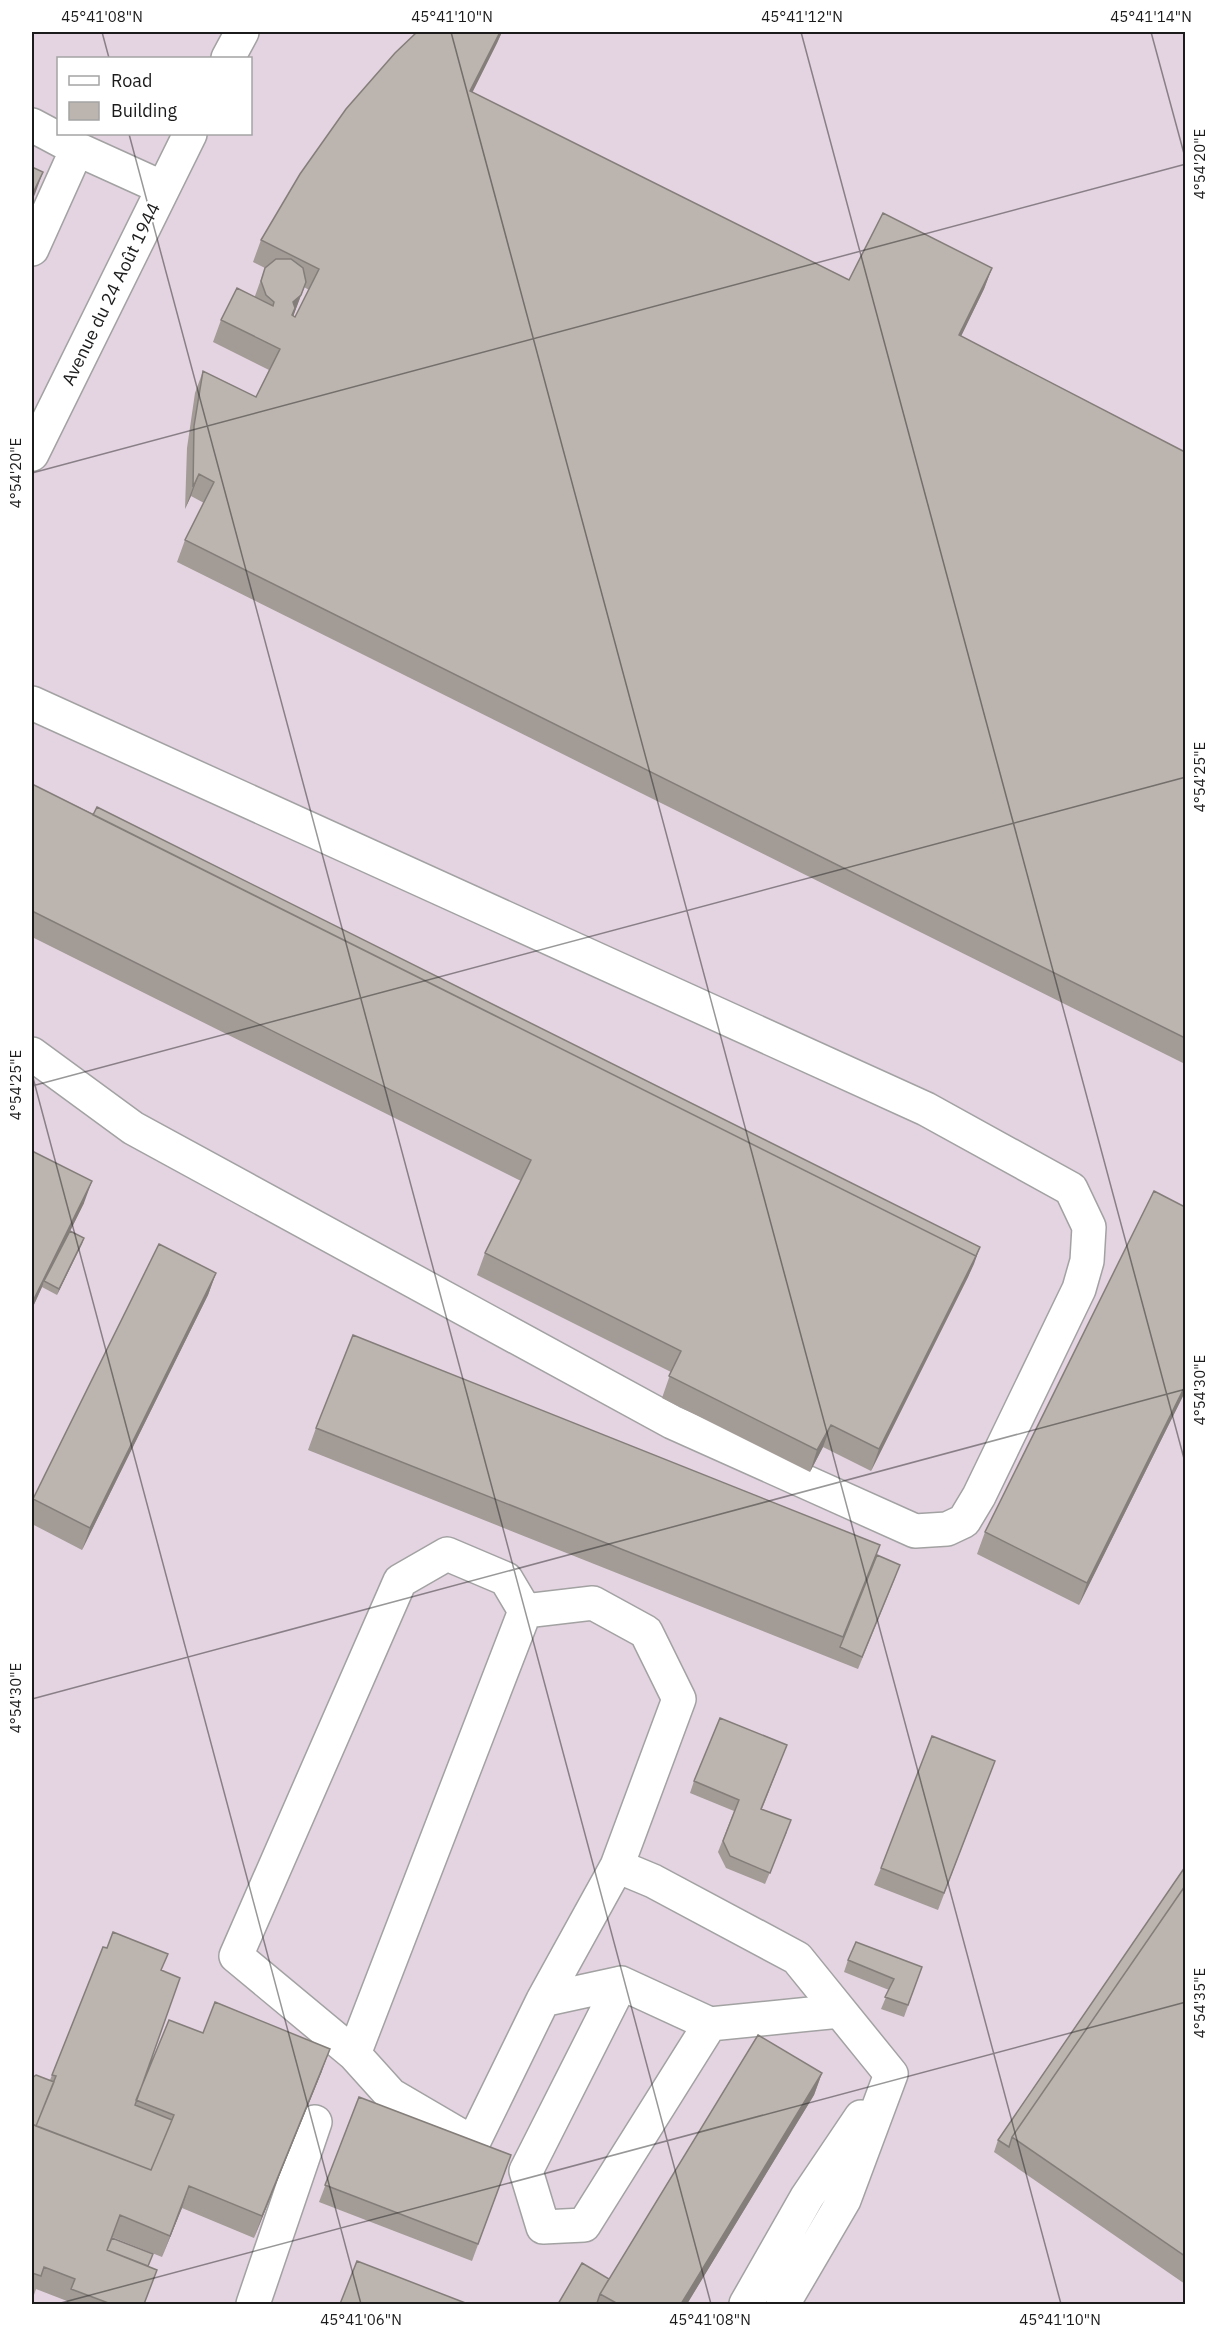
<svg xmlns="http://www.w3.org/2000/svg" width="1217" height="2336" viewBox="0 0 1217 2336" font-family="'IBM Plex Sans',sans-serif">
	<style>
		.industrial { fill: #e4d3e1; fill-rule: evenodd }
		.lines { fill: none; stroke-linecap: round; stroke-linejoin: round }
		.minor-casing { stroke: #a2a2a2; stroke-width: 36 }
		.minor { stroke: #fff; stroke-width: 33 }
		.wall { fill: #a29b96; fill-rule: evenodd }
		.shaded-wall { fill: #847e7a }
		.building { fill: #bcb4ae; stroke: #847e7a; stroke-width: 1.5 }
		.ticks { fill: none; stroke: #1b1b1b; stroke-width: 1.5; stroke-opacity: 0.45 }
		.labels { text-anchor: middle; stroke-width: 4.5; stroke-linejoin: round; paint-order: stroke }
		.street-label { font-size: 18px; fill: #1b1b1b; stroke: #fff }
		.neatline { fill: none; stroke: #1b1b1b; stroke-width: 2 }
		.ticks-label { font-size: 15px; text-anchor: middle; fill: #1b1b1b }
	</style>
	<rect width="100%" height="100%" fill="#ece8e1"/>
	<path class="industrial" d="M32 32H1185V2304H32ZM58 58H250V134H58Z"/>
	<g class="lines">
		<g class="minor-casing">
			<path id="minor" d="M228 58 242 32
				M32 125 77 149 32 249
				M77 149 163 188
				M32 454 190 134
				M32 703 926 1109 1071 1189 1089 1227 1087 1261 1079 1289 979 1496 964 1521 947 1529 915 1531 672 1422 133 1128 32 1054
				M593 1603 646 1632 679 1699 617 1866 543 2000 473 2143 391 2095 354 2054 525 1611Z
				M617 1866 653 1881 797 1958 891 2074 844 2200 783 2304
				M621 1983 526 2171 543 2227 584 2225 710 2024
				M543 2000 621 1983 710 2024 840 2011
				M354 2054 236 1956 400 1581 447 1554 506 1579 525 1611
				M253 2304 315 2122
				M746 2304 807 2197 861 2117"/>
		</g>
		<use href="#minor" class="minor"/>
	</g>
	<path class="wall" d="M417 32H502L497 43 472 93 849 280 992 268 984 289 961 336 1185 452V1064L177 562 185 540 204 503 191 496 185 509 187 448 195 393 203 371 256 397 269 370 213 342 221 320 255 296 265 268 253 262 261 240ZM304 287 309 290 295 317 293 316Z
		M32 784 980 1247 968 1277 871 1471 823 1447 810 1472 662 1398 671 1372 477 1275 485 1253 521 1181 32 937Z
		M32 1151 84 1203 70 1231 84 1238 57 1295 42 1287 32 1309Z
		M216 1273 208 1295 82 1550 32 1524V1502L33 1499Z
		M1185 1392 1079 1605 977 1554 985 1532Z
		M316 1428 877 1555 896 1576 858 1669 308 1450Z
		M787 1745 762 1809 787 1832 765 1884 726 1868 718 1852 734 1811 690 1793 694 1781Z
		M995 1761 938 1910 874 1885 881 1868Z
		M1185 1867V2284L994 2152 998 2140Z
		M103 1947 162 1971 135 2105 169 2020 203 2033 322 2071 254 2238 182 2208 162 2257 112 2237V2238L149 2266 144 2304H65L67 2301 36 2289 33 2298H32V2078L50 2080Z
		M848 1960 922 1967 904 2017 881 2009 889 1990 844 1972Z
		M822 2073 814 2095 687 2304H558L609 2279Z
		M359 2097 511 2155 472 2261 319 2202Z"/>
	<path class="shaded-wall" d="M500 32H502L497 43 462 113 470 91Z
		M43 172 35 194 32 201V195Z
		M992 268 984 289 951 357 959 335Z
		M306 282 293 317 292 318 293 302Z
		M199 474 191 496 185 509 193 487Z
		M92 1181 84 1203 45 1282 44 1281 42 1287 32 1309V1303Z
		M84 1238 82 1244 57 1295 59 1289Z
		M980 1247 974 1264 968 1277 974 1260Z
		M976 1256 968 1277 871 1471 879 1449Z
		M216 1273 208 1295 82 1550 90 1528Z
		M1185 1386V1392L1079 1605 1087 1583Z
		M831 1425 823 1447 810 1472 817 1450Z
		M330 2049 322 2071 254 2238 262 2216Z
		M822 2073 814 2095 687 2304H681Z
		M189 2186 182 2208 162 2257 170 2236Z"/>
	<path class="building" d="M417 32H500L470 91 849 280 883 213 992 268 959 335 1185 452V1038L185 540 214 482 199 474 193 487 194 426 203 371 256 397 280 349 221 320 237 288 273 306 274 302 266 295 261 281 265 268 276 259H291L303 268 306 282 301 295 293 302 295 308 292 315 295 317 319 269 261 240 300 174 346 109 395 53Z
		M32 167 43 172 32 195Z
		M32 784 976 1256 879 1449 831 1425 817 1450 669 1376 681 1351 485 1253 531 1160 32 911Z
		M97 807 980 1247 974 1260 976 1256 93 815Z
		M32 1151 92 1181 32 1303Z
		M1154 1191 1185 1207V1386L1087 1583 985 1532Z
		M70 1231 84 1238 59 1289 44 1281Z
		M159 1244 216 1273 90 1528 33 1499Z
		M353 1335 880 1545 843 1637 316 1428Z
		M877 1555 900 1565 862 1657 840 1647Z
		M720 1718 787 1745 761 1809 791 1820 770 1873 730 1856 723 1841 739 1800 694 1781Z
		M932 1736 995 1761 944 1893 881 1868Z
		M1185 1867V1886L1012 2137 1009 2147 998 2140Z
		M1185 1886V2256L1012 2137Z
		M113 1932 168 1954 161 1970 180 1978 135 2105 172 2120 151 2170 36 2126 56 2076 52 2075 103 1947 107 1948Z
		M856 1942 922 1967 908 2005 885 1997 894 1979 848 1960Z
		M215 2002 330 2049 262 2216 189 2186 170 2236 120 2215 107 2250 157 2270 144 2304H111L71 2289 75 2279 44 2267 41 2276 32 2273V2124L151 2170 174 2115 136 2100 169 2020 203 2033Z
		M758 2035 822 2073 681 2304H618L600 2294Z
		M36 2075 54 2082 36 2126 32 2124V2078Z
		M359 2097 511 2155 478 2244 325 2185Z
		M112 2238 153 2254 148 2266 107 2250Z
		M357 2261 468 2304H340Z
		M582 2263 609 2279 600 2294 597 2303 596 2304H558Z"/>
	<path class="ticks" d="M102 32 109 58M451 32 1061 2304M801 32 1186 1466M1151 32 1186 161M129 134 711 2304M32 473 1186 164M32 1074 361 2304M32 1086 1186 777M32 1699 1186 1389M57 2304 1186 2002"/>
	<g class="labels">
		<g class="street-label">
			<text transform="translate(111 294) rotate(-64)" y="6">Avenue du 24 Août 1944</text>
		</g>
	</g>
	<rect width="1217" height="2336" fill="none" stroke="#ffffff" stroke-width="66"/>
	<rect x="57" y="57" width="195" height="78" fill="#ffffff" stroke="#a4a4a4" stroke-width="1.5"/>
	<rect x="69" y="76" width="30" height="9" fill="#ffffff" stroke="#a4a4a4" stroke-width="1.5"/>
	<text x="111" y="87" font-size="18" fill="#1b1b1b">Road</text>
	<rect x="69" y="102" width="30" height="18" fill="#bcb4ae" stroke="#a4a4a4" stroke-width="1.5"/>
	<text x="111" y="117" font-size="18" fill="#1b1b1b">Building</text>
	<rect x="33" y="33" width="1151" height="2270" class="neatline"/>
	<g class="ticks-label">
		<text x="102" y="22">45°41'08"N</text>
		<text x="452" y="22">45°41'10"N</text>
		<text x="802" y="22">45°41'12"N</text>
		<text x="1151" y="22">45°41'14"N</text>
		<text transform="translate(1200 164) rotate(-90)" y="5">4°54'20"E</text>
		<text transform="translate(16 473) rotate(-90)" y="5">4°54'20"E</text>
		<text transform="translate(1200 777) rotate(-90)" y="5">4°54'25"E</text>
		<text transform="translate(16 1085) rotate(-90)" y="5">4°54'25"E</text>
		<text transform="translate(1200 1390) rotate(-90)" y="5">4°54'30"E</text>
		<text transform="translate(16 1698) rotate(-90)" y="5">4°54'30"E</text>
		<text transform="translate(1200 2003) rotate(-90)" y="5">4°54'35"E</text>
		<text x="361" y="2325">45°41'06"N</text>
		<text x="710" y="2325">45°41'08"N</text>
		<text x="1060" y="2325">45°41'10"N</text>
	</g>
</svg>
